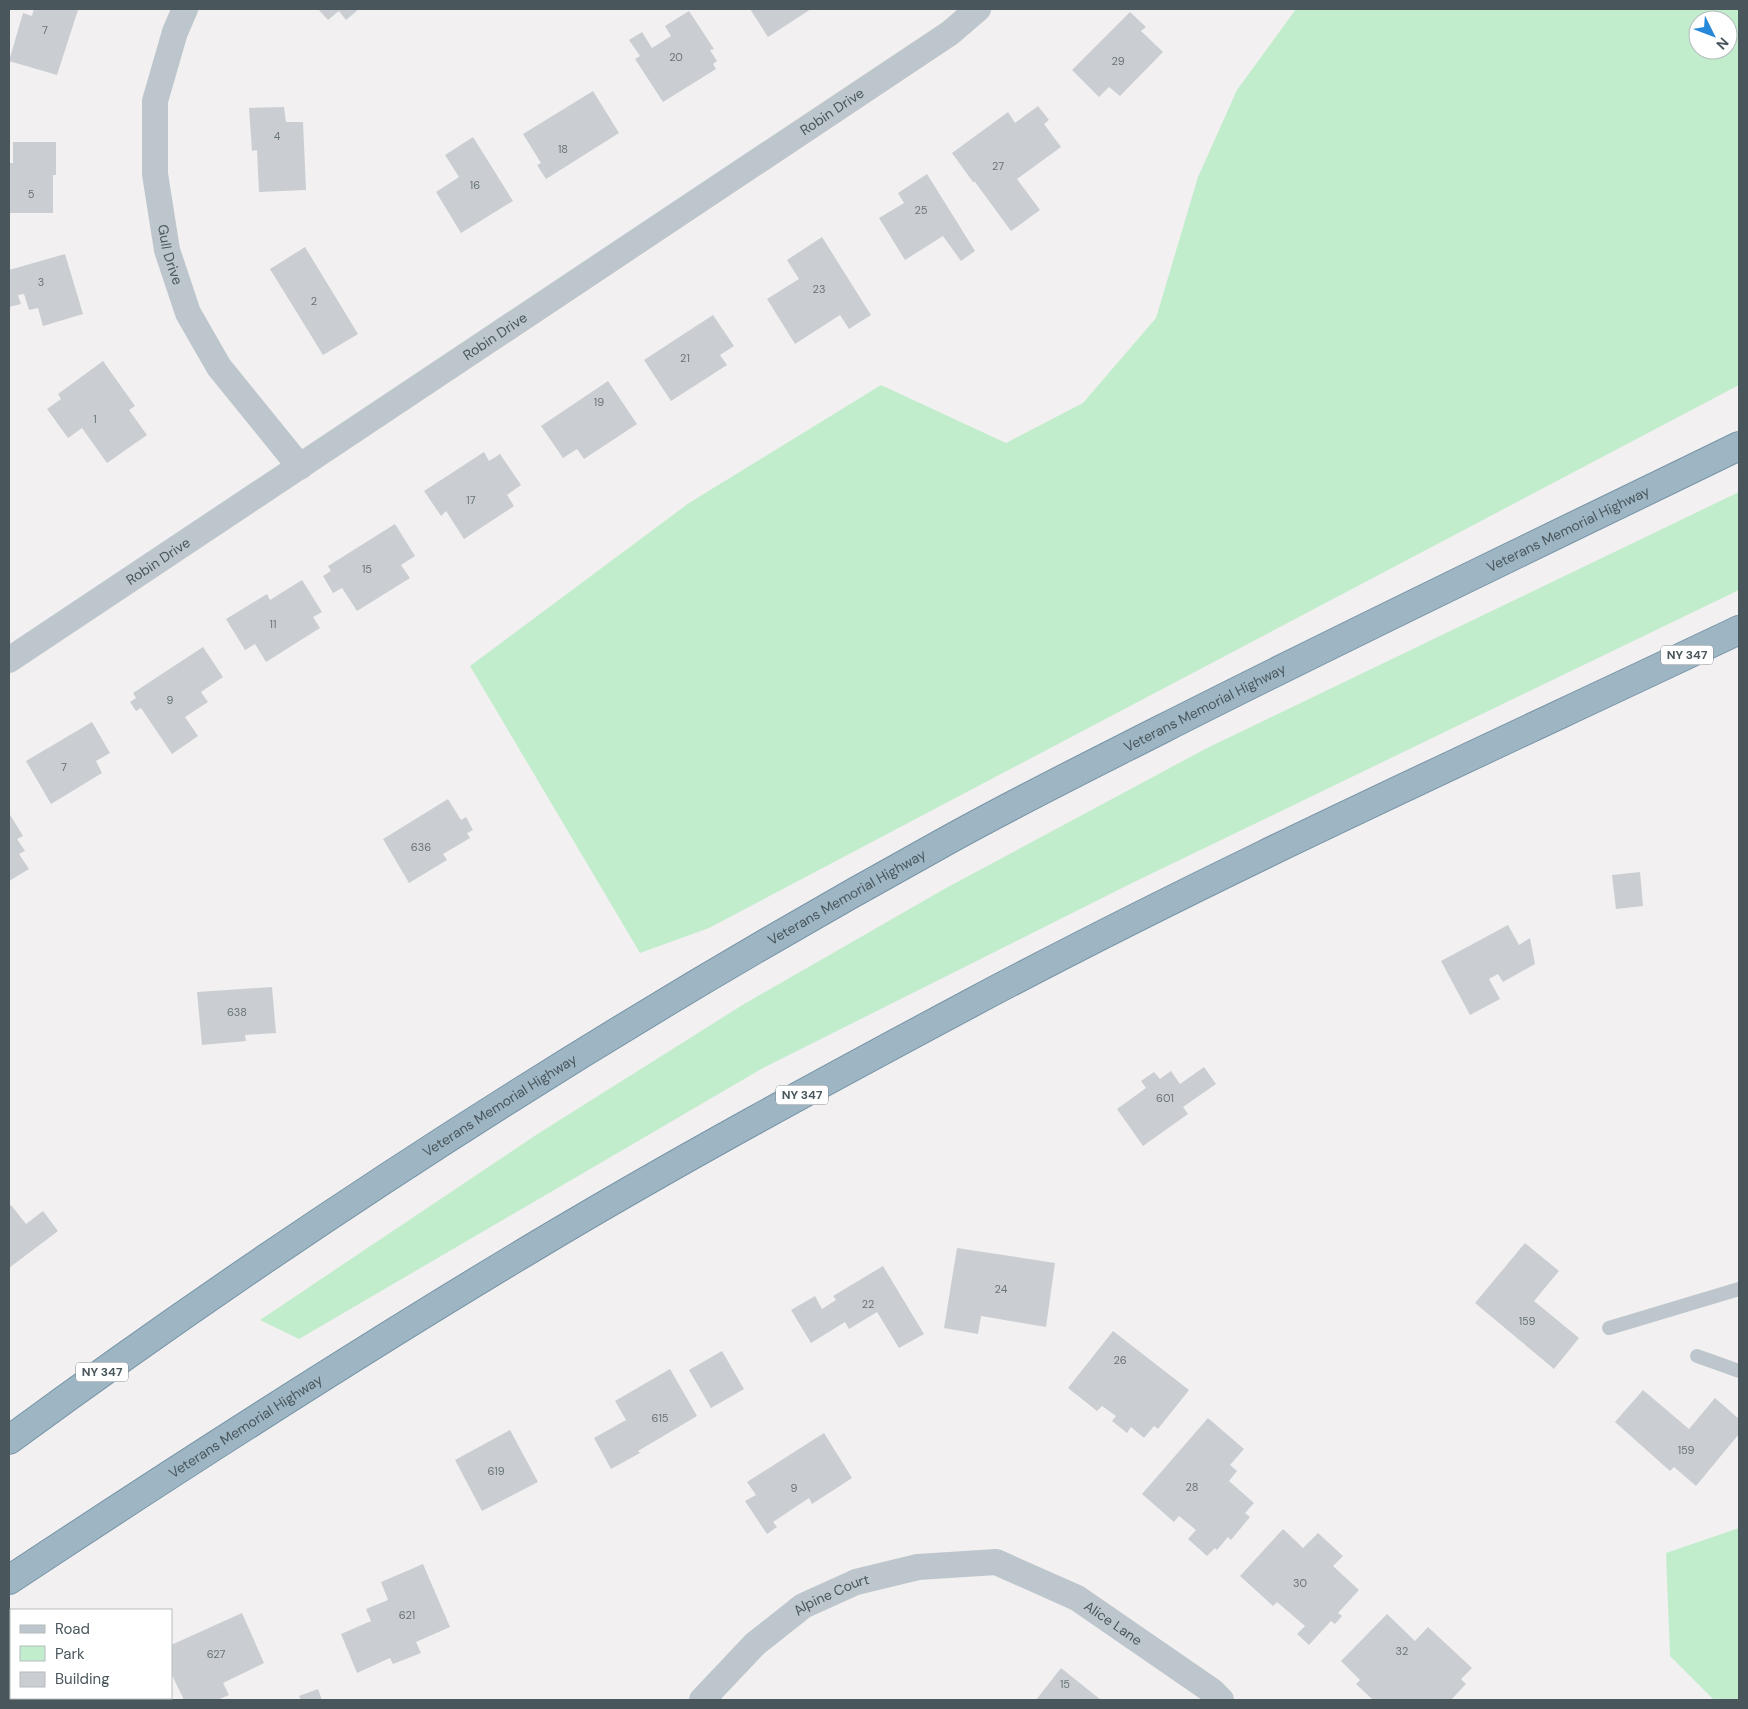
<svg xmlns="http://www.w3.org/2000/svg" width="1748" height="1709" viewBox="0 0 1748 1709" font-family="'DM Sans',sans-serif">
	<style>
		.green { fill: #c2edcd; fill-rule: evenodd }
		.building { fill: #caced2 }
		.lines { fill: none; stroke-linecap: round; stroke-linejoin: round }
		.trunk-casing { stroke: #7694a7; stroke-width: 30 }
		.service { stroke: #bdc6cc; stroke-width: 14 }
		.minor { stroke: #bdc6cc; stroke-width: 26 }
		.trunk { stroke: #9eb6c4; stroke-width: 28 }
		.labels { text-anchor: middle; stroke-width: 4; stroke-linejoin: round; paint-order: stroke }
		.number-label { font-size: 11px; fill: #69747a }
		.shield { fill: #fff; stroke: #80898d; stroke-width: 1 }
		.shield-label { font-size: 12px; font-weight: bold; fill: #49565c }
		.street-label { font-size: 14px; fill: #49565c; stroke: #fff }
	</style>
	<rect width="100%" height="100%" fill="#f2f0f0"/>
	<path class="green" d="M1296 9H1739V385L709 928 640 953 470 666 689 503 881 385 1006 443 1083 403 1156 318 1198 177 1237 90ZM1698 20H1728V50H1698Z
		M1739 492V590L1132 883 763 1068 299 1339 260 1320 536 1135 744 1004 946 888 1207 748Z
		M1739 1528V1700H1714L1670 1656 1666 1553Z"/>
	<path class="building" d="M34 9 78 10 57 75 9 61 23 13 32 16Z
		M318 9H359L346 20 339 11 328 20Z
		M750 9H811L768 37Z
		M689 11 714 49 710 50 717 61 713 64 716 69 663 102 635 59 640 56 629 40 642 32 652 48 671 36 665 26Z
		M1130 12 1146 27 1141 31 1163 52 1120 96 1109 87 1099 97 1072 70Z
		M593 91 619 133 546 179 537 165 541 163 523 134Z
		M1038 106 1049 120 1044 124 1061 147 1017 179 1040 210 1011 231 975 182H973L952 153 1008 112 1015 123Z
		M284 107 286 122H303L306 190 259 192 257 150 252 151 249 108Z
		M473 137 513 201 461 233 436 192 459 177 445 155Z
		M13 142H56V175H53V213H9V163H13Z
		M927 174 975 251 961 261 943 236 905 260 879 218 904 203 898 193Z
		M822 237 871 315 849 329 840 315 795 344 767 299 799 279 787 260Z
		M305 247 358 334 323 355 270 269Z
		M65 254 83 314 43 326 38 308 29 310 24 294 18 295 21 304 9 307V270Z
		M713 315 734 346 720 355 727 365 671 401 644 360Z
		M103 361 135 406 129 410 147 435 107 463 82 428 68 438 47 409 61 399 58 394Z
		M608 381 637 424 584 459 577 449 563 458 541 426Z
		M484 452 489 461 500 454 521 485 507 495 514 506 464 539 446 511 441 516 424 491Z
		M395 524 415 556 401 565 410 578 357 611 342 588 333 593 323 576 331 571 328 566Z
		M302 580 322 612 313 617 320 628 266 662 255 644 245 650 226 619 267 594 270 600Z
		M203 647 223 677 201 692 208 702 185 717 198 736 172 754 141 708 136 711 130 702 136 698 133 693Z
		M92 722 110 753 96 761 102 773 51 804 26 761Z
		M448 799 461 820 466 817 473 830 467 833 470 838 443 854 447 860 409 883 383 839Z
		M9 813 23 836 17 839 25 851 19 854 29 869 9 881Z
		M1640 872 1643 906 1616 909 1612 875Z
		M1508 925 1519 945 1530 938 1535 964 1503 982 1498 974 1489 979 1500 999 1470 1015 1441 961Z
		M272 987 276 1033 245 1035 246 1041 202 1045 197 992Z
		M1204 1067 1216 1084 1183 1107 1188 1114 1143 1146 1117 1109 1146 1088 1141 1081 1154 1072 1160 1079 1171 1071 1180 1084Z
		M11 1205 26 1224 43 1211 58 1231 9 1268V1206Z
		M1525 1243 1559 1271 1534 1301 1579 1338 1554 1369 1475 1303Z
		M957 1248 1055 1263 1046 1327 981 1316 978 1334 944 1328Z
		M883 1266 924 1334 899 1348 877 1312 849 1329 845 1322 811 1343 791 1310 815 1296 822 1309 836 1300 833 1296Z
		M1113 1331 1189 1390 1158 1429 1154 1426 1144 1438 1131 1427 1127 1433 1112 1421 1116 1416 1102 1406 1097 1411 1068 1388Z
		M722 1351 744 1389 711 1408 689 1370Z
		M670 1369 697 1416 638 1451 640 1453 611 1469 594 1438 626 1420 615 1401Z
		M1643 1390 1689 1429 1715 1398 1739 1419V1434L1696 1486 1674 1467 1670 1471 1615 1422Z
		M1208 1418 1244 1449 1230 1465 1237 1471 1229 1481 1254 1503 1245 1513 1250 1517 1231 1540 1228 1537 1217 1550 1215 1548 1207 1556 1188 1539 1196 1530 1179 1516 1174 1522 1142 1494Z
		M510 1430 538 1482 482 1511 455 1460Z
		M824 1433 852 1478 812 1504 809 1498 773 1522 777 1527 767 1534 745 1501 756 1495 747 1482Z
		M1283 1529 1303 1548 1318 1533 1343 1556 1333 1566 1359 1590 1338 1613 1342 1616 1335 1624 1331 1621 1309 1645 1297 1634 1305 1626 1277 1602 1273 1606 1240 1576Z
		M423 1564 450 1627 416 1642 421 1653 393 1664 390 1658 357 1673 341 1634 371 1621 366 1609 388 1600 381 1582Z
		M242 1613 264 1663 223 1683 229 1695 217 1700H184L171 1673V1645Z
		M1387 1614 1415 1641 1428 1627 1472 1668 1461 1679 1466 1684 1451 1700H1373L1356 1684 1360 1680 1341 1661Z
		M1061 1668 1101 1700H1036Z
		M318 1689 322 1700H301L299 1696Z"/>
	<g class="lines">
		<g class="trunk-casing">
			<g id="trunk">
				<path id="s4" d="M9 1440C306 1222 616 1023 939 845 1012 804 1087 767 1162 729 1353 632 1546 540 1739 446"/>
				<path id="s5" d="M9 1580C183 1465 358 1352 537 1245 679 1160 825 1081 971 1003 1222 869 1482 752 1739 630"/>
			</g>
		</g>
		<path class="service" d="M1609 1328 1739 1289
			M1697 1356 1739 1371"/>
		<g class="minor">
			<path id="s1" d="M185 9 175 32 155 101V174L167 250 188 313 219 367 300 467"/>
			<path id="s2" d="M9 660C323 452 636 241 950 33L978 9"/>
			<path id="s3" d="M702 1700 755 1644 803 1606 856 1582 918 1567 996 1562 1077 1598 1212 1691 1221 1700"/>
		</g>
		<use href="#trunk" class="trunk"/>
	</g>
	<g class="labels">
		<g class="number-label">
			<text x="45" y="34">7</text>
			<text x="676" y="61">20</text>
			<text x="1118" y="65">29</text>
			<text x="277" y="140">4</text>
			<text x="563" y="153">18</text>
			<text x="998" y="170">27</text>
			<text x="475" y="189">16</text>
			<text x="31" y="198">5</text>
			<text x="921" y="214">25</text>
			<text x="41" y="286">3</text>
			<text x="819" y="293">23</text>
			<text x="314" y="305">2</text>
			<text x="685" y="362">21</text>
			<text x="599" y="406">19</text>
			<text x="95" y="423">1</text>
			<text x="471" y="504">17</text>
			<text x="367" y="573">15</text>
			<text x="273" y="628">11</text>
			<text x="170" y="704">9</text>
			<text x="64" y="771">7</text>
			<text x="421" y="851">636</text>
			<text x="237" y="1016">638</text>
			<text x="1165" y="1102">601</text>
			<text x="1001" y="1293">24</text>
			<text x="868" y="1308">22</text>
			<text x="1527" y="1325">159</text>
			<text x="1120" y="1364">26</text>
			<text x="660" y="1422">615</text>
			<text x="1686" y="1454">159</text>
			<text x="496" y="1475">619</text>
			<text x="1192" y="1491">28</text>
			<text x="794" y="1492">9</text>
			<text x="1300" y="1587">30</text>
			<text x="407" y="1619">621</text>
			<text x="1402" y="1655">32</text>
			<text x="216" y="1658">627</text>
			<text x="1065" y="1688">15</text>
		</g>
		<g class="shield">
			<rect x="1661" y="645.5" width="52" height="19" rx="4"/>
			<rect x="776" y="1085.5" width="52" height="19" rx="4"/>
			<rect x="76" y="1362.5" width="52" height="19" rx="4"/>
		</g>
		<g class="shield-label">
			<text x="1687" y="659">NY 347</text>
			<text x="802" y="1099">NY 347</text>
			<text x="102" y="1376">NY 347</text>
		</g>
		<g class="street-label">
			<text dy="5" stroke="none"><textPath href="#s2" startOffset="989">Robin Drive</textPath></text>
			<text dy="5" stroke="none"><textPath href="#s1" startOffset="252">Gull Drive</textPath></text>
			<text dy="5" stroke="none"><textPath href="#s2" startOffset="584">Robin Drive</textPath></text>
			<text dy="5" stroke="none"><textPath href="#s4" startOffset="1809">Veterans Memorial Highway</textPath></text>
			<text dy="5" stroke="none"><textPath href="#s2" startOffset="179">Robin Drive</textPath></text>
			<text dy="5" stroke="none"><textPath href="#s4" startOffset="1404">Veterans Memorial Highway</textPath></text>
			<text dy="5" stroke="none"><textPath href="#s4" startOffset="999">Veterans Memorial Highway</textPath></text>
			<text dy="5" stroke="none"><textPath href="#s4" startOffset="594">Veterans Memorial Highway</textPath></text>
			<text dy="5" stroke="none"><textPath href="#s5" startOffset="282">Veterans Memorial Highway</textPath></text>
			<text dy="5" stroke="none"><textPath href="#s3" startOffset="169">Alpine Court</textPath></text>
			<text dy="5" stroke="none"><textPath href="#s3" startOffset="471">Alice Lane</textPath></text>
		</g>
	</g>
	<rect width="1748" height="1709" fill="none" stroke="#49565c" stroke-width="20"/>
	<rect x="10" y="1609" width="162" height="90" fill="#ffffff" stroke="#b6bbbe"/>
	<rect x="20" y="1625" width="25" height="8" fill="#bdc6cc" stroke="#b6bbbe"/>
	<text x="55" y="1634" font-size="15" fill="#49565c">Road</text>
	<rect x="20" y="1646" width="25" height="15" fill="#c2edcd" stroke="#b6bbbe"/>
	<text x="55" y="1659" font-size="15" fill="#49565c">Park</text>
	<rect x="20" y="1672" width="25" height="15" fill="#caced2" stroke="#b6bbbe"/>
	<text x="55" y="1684" font-size="15" fill="#49565c">Building</text>
	<g transform="translate(1713 35) rotate(132)"><circle r="24" fill="#ffffff" stroke="#b6bbbe"/>
	<path d="M0-4L9 19L0 12L-9 19Z" fill="#2588d8"/>
	<text y="-8" font-size="14" font-weight="bold" text-anchor="middle" fill="#49565c">N</text>
	</g>
</svg>
